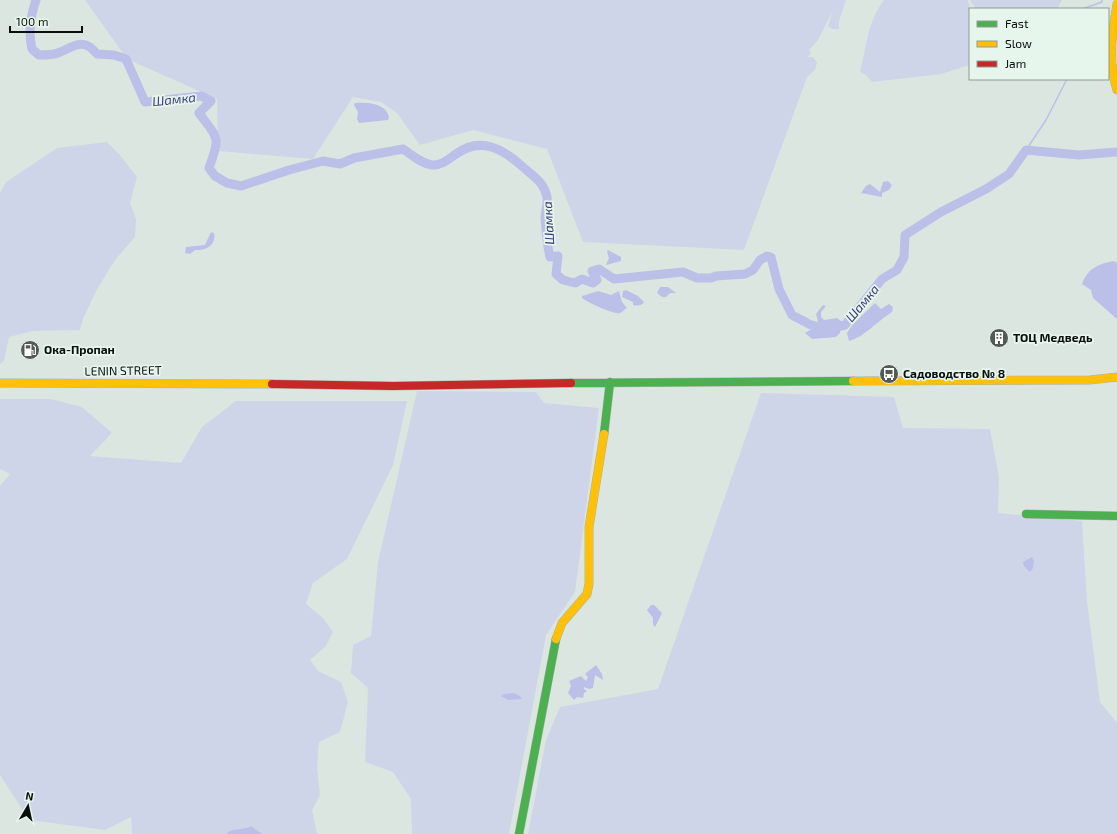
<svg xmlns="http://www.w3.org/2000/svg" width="1117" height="834" viewBox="0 0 1117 834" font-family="'Exo 2',sans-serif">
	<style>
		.green { fill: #ced5e8 }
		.water { fill: #bac0e8 }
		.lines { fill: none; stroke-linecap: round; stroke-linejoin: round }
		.stream { stroke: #bac0e8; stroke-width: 1.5 }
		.river { stroke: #bac0e8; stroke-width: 9 }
		.fast-casing { stroke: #aab1ad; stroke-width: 9 }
		.slow-casing { stroke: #aab1ad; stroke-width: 9 }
		.jam-casing { stroke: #aab1ad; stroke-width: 9 }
		.fast { stroke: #4caf50; stroke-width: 8 }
		.slow { stroke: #ffc107; stroke-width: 8 }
		.jam { stroke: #c62828; stroke-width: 8 }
		.labels { text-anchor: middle; stroke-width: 3.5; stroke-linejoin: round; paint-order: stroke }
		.poi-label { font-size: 12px; font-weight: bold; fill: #090f0b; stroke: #e6f6ec; text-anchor: start }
		.street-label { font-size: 12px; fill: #090f0b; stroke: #e6f6ec }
		.water-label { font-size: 13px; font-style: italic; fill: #39377c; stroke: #e6f6ec }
	</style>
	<rect width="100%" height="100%" fill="#dce6e0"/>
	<path class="green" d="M85 0H846L839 21V29H832L828 26 833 10 818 40 809 50 811 53 809 56 808 55V57H813L817 63 815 70 807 77 744 250 583 242 547 149 473 130 420 145 397 113 381 102 353 97 313 159 218 151 217 99 127 59Z
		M884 0H968L970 9V65L941 74 872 82 866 75 860 72C867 45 867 23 884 0Z
		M970 0H1062L1057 9H976Z
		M107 142 120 155 137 177 130 203 136 219 135 237 115 260 96 291 83 319 80 330 33 331 9 337 4 361 0 364V193L6 182 57 148Z
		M417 391 536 392 544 403 599 408 575 592 546 635 509 834H412L411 799 393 772 365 762 368 688 351 673 353 645 371 636 378 562Z
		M761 393 894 397 903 428 990 429 999 477 998 513 1082 521 1087 601 1100 702 1117 723V834H528L546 740 560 707 658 689Z
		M0 399H51L82 407 112 433 90 456 181 463 202 427 236 401H407L393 465 347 559 313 583 306 604 323 618 333 632 326 646 310 660 318 671 341 682 348 702 340 732 319 742 317 766 320 795 312 810 317 834H132L131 817 105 830 29 820 0 775V486L10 474 0 469Z"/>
	<path class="water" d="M355 103C367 102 386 103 389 117L388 120 359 123 357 119 358 112 354 105Z
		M888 181 892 185 889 190 882 193V197L861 193 866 186 870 184 880 192 883 182Z
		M211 232 214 233C217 245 205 251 195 250L190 254 185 253 186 247 205 245Z
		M608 250 621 257V261L606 265 609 258 607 252Z
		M1114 261 1117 263V319L1093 298 1091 290 1082 284C1088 268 1098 264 1114 261Z
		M660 287H668L676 293H670L666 297H662L657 293Z
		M626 290 638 296 644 302C642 306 637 306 633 305V302L622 297 623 291Z
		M598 291 611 295 619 291 622 302 627 308C624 309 623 312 620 313 614 315 587 302 582 298V296Z
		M875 303 881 309 889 304 893 307 892 312C877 321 866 336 849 341L847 333 853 324Z
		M823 305 826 306 821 312V317L824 320 837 318 841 321 840 333 836 337 812 339 805 333 819 325 816 314Z
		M1032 557 1034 561 1033 568 1030 572 1024 566 1023 562Z
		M651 605H654L662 613 655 627 653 624V618L647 610Z
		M596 665 602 674 603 680 595 675 593 688 589 689 584 687V689L587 691 584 693 583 698 577 697 574 700 568 693 571 686 569 681 581 676 586 681 588 677 585 674Z
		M514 693 520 696 522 699 508 700 501 696 504 694Z
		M251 826 262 834H228L227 833C234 827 245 831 251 826Z"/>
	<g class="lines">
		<path class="stream" d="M1082 9 1102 2V0
			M1026 150 1046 120 1067 79"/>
		<path class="river" d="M36 0C30 17 28 32 32 49L39 55C45 55 53 55 58 53 75 46 83 37 97 54L114 55 126 59 145 102 201 96 211 101 199 113C218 139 221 136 209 168L215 176 227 183 241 186 289 170 323 161 340 164 354 158 403 149C412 155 420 163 432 165 441 166 449 159 456 154 481 136 503 149 523 167 534 177 544 182 547 197 548 204 545 212 545 218 546 232 547 245 550 257L558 256 556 274 563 280 575 283 582 279 593 283 597 280 592 271 599 269 614 279 683 272 697 278H711L716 276 745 274 753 270 760 260 767 256 771 257 779 289 792 315 811 325 828 329 845 325 882 279 897 270 904 257 905 235 941 212 986 189 1009 174 1026 150 1079 155 1117 152"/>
		<g class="fast-casing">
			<path id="fast" d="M571 383 853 381
				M604 434 610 382
				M1026 514 1117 516
				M519 834 556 639"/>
		</g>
		<g class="slow-casing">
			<path id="slow" d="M1117 4C1112 32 1108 62 1117 90
				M853 381 1090 380 1117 377
				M0 383 272 384
				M556 639 562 623 587 594 589 584V527L604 434"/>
		</g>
		<g class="jam-casing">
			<path id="jam" d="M272 384 393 386 571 383"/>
		</g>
		<use href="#fast" class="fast"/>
		<use href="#slow" class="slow"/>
		<use href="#jam" class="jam"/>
	</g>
	<defs>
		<g id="building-disc" transform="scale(1)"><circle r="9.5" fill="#535a56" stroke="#e6f6ec"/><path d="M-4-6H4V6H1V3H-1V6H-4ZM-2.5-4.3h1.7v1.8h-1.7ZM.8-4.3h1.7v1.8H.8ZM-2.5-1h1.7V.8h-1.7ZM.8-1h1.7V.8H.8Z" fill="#fff"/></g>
		<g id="fuel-disc" transform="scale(1)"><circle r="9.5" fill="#535a56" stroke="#e6f6ec"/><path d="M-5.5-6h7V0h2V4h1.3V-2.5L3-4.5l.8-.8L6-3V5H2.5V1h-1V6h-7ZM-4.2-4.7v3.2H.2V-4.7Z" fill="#fff"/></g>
		<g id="bus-disc" transform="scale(1)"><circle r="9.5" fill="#535a56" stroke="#e6f6ec"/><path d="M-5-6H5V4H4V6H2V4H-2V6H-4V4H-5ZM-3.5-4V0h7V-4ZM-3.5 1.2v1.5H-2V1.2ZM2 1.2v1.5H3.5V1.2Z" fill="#fff"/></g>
	</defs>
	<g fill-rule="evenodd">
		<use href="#building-disc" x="999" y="338"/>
		<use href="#fuel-disc" x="30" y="350"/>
		<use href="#bus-disc" x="889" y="374"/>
	</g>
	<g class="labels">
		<g class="poi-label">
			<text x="1013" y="342">ТОЦ Медведь</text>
			<text x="44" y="354">Ока-Пропан</text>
			<text x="903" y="378">Садоводство № 8</text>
		</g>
		<g class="street-label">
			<text transform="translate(123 371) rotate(-1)" y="4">LENIN STREET</text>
		</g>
		<g class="water-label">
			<text transform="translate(174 99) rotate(-6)" y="5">Шамка</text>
			<text transform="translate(548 223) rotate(-93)" y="5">Шамка</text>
			<text transform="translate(862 303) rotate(-50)" y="5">Шамка</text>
		</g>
	</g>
	<rect x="969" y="8" width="140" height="72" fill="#e6f6ec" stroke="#8e9a92"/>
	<rect x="977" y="21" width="20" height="6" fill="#4caf50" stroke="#8e9a92"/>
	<text x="1005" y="28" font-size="12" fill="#090f0b">Fast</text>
	<rect x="977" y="41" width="20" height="6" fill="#ffc107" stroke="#8e9a92"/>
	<text x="1005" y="48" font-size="12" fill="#090f0b">Slow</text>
	<rect x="977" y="61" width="20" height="6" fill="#c62828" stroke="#8e9a92"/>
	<text x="1005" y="68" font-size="12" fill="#090f0b">Jam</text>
	<g transform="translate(28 806) rotate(9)" stroke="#e6f6ec" stroke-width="3" paint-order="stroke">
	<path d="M0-3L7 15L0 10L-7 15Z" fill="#090f0b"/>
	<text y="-6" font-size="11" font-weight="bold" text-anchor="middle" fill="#090f0b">N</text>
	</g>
	<path d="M10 26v6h72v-6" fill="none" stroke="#090f0b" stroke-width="2"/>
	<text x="16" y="26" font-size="12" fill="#090f0b" stroke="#e6f6ec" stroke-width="3" paint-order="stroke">100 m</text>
</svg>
